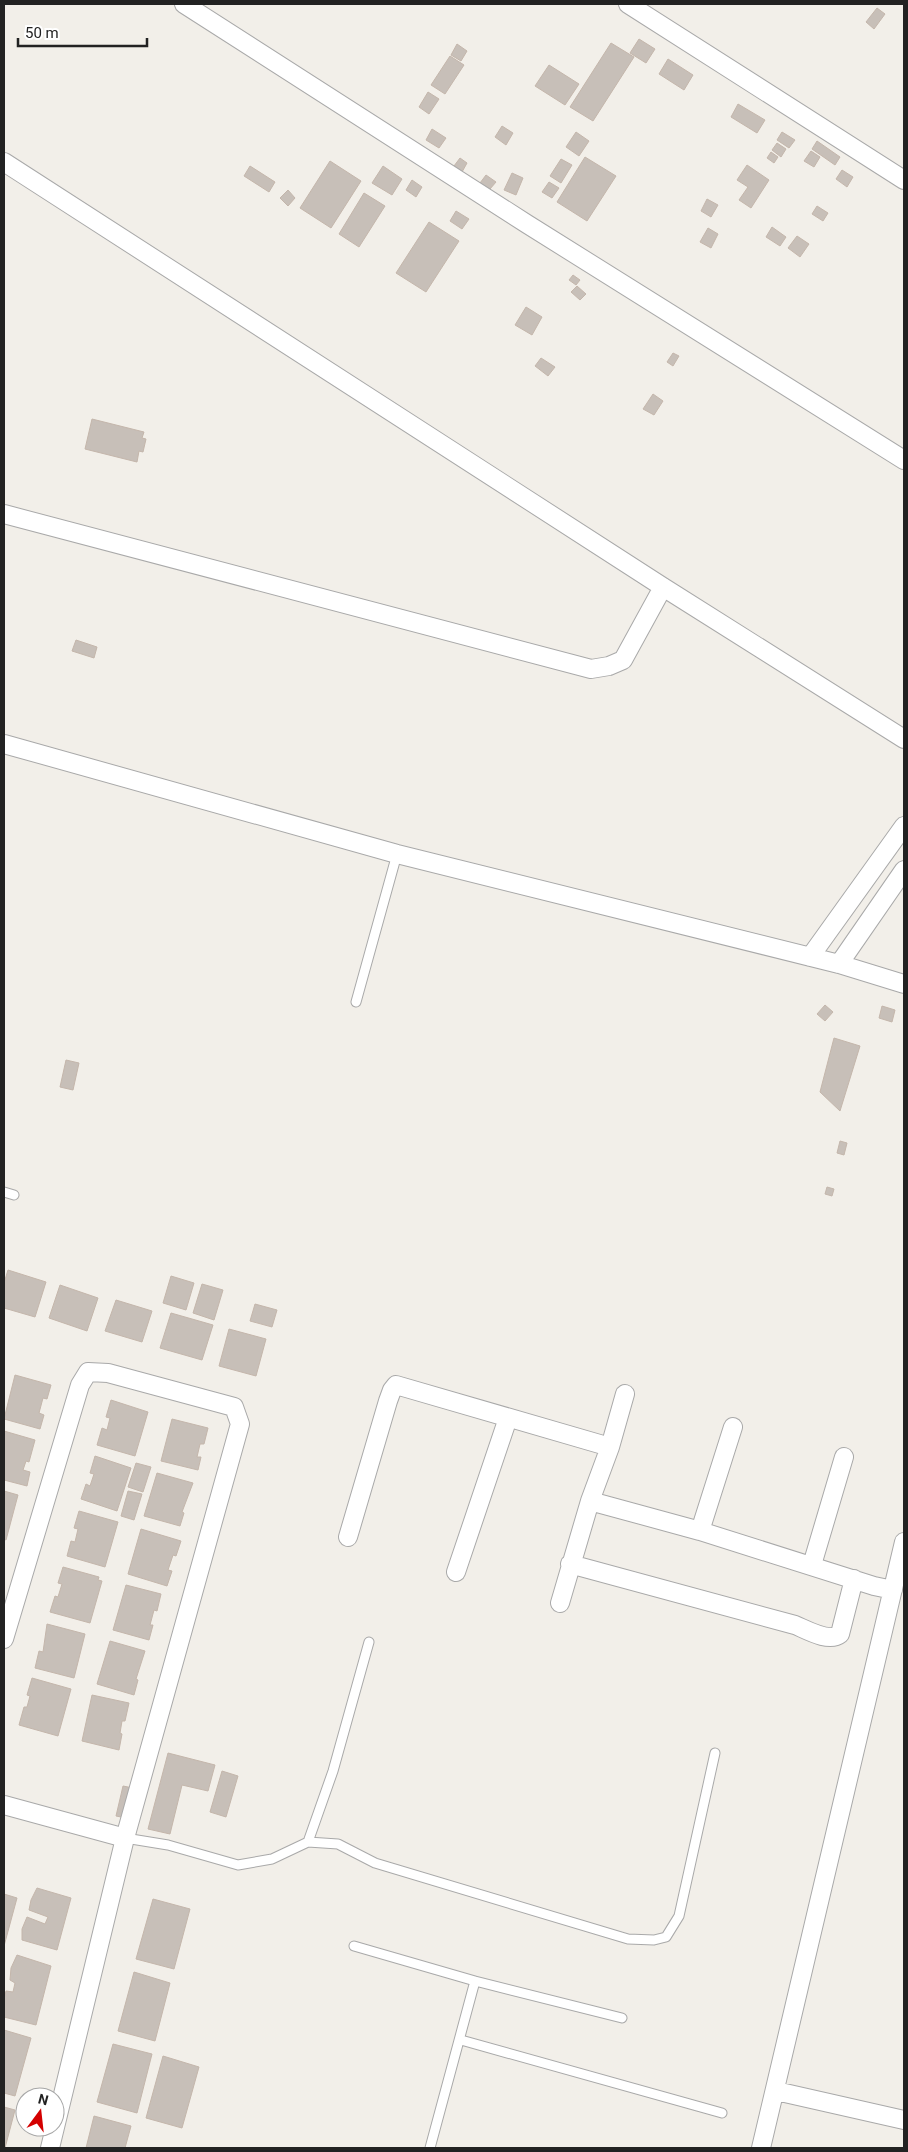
<svg xmlns="http://www.w3.org/2000/svg" width="908" height="2152" viewBox="0 0 908 2152" font-family="Roboto,sans-serif">
	<style>
		.building { fill: #c7bfb8; stroke: #c4b6ab }
		.lines { fill: none; stroke-linecap: round; stroke-linejoin: round }
		.lane-casing { stroke: #a9a9a9; stroke-width: 11 }
		.street-casing { stroke: #a9a9a9; stroke-width: 20 }
		.lane { stroke: #fff; stroke-width: 9 }
		.street { stroke: #fff; stroke-width: 18 }
	</style>
	<rect width="100%" height="100%" fill="#f2efe9"/>
	<path class="building" d="M877 8 885 14 874 29 866 22Z
		M639 39 655 49 646 63 630 53Z
		M611 43 634 57 593 121 570 107Z
		M457 44 467 51 461 61 451 55Z
		M450 56 464 65 445 94 431 85Z
		M668 59 693 75 684 90 659 74Z
		M549 65 579 84 565 105 535 86Z
		M428 92 439 99 429 114 419 107Z
		M738 104 765 120 757 133 731 117Z
		M502 126 513 133 506 145 495 137Z
		M432 129 446 138 439 148 426 140Z
		M576 132 589 141 579 156 566 147Z
		M782 132 795 140 789 148 777 140Z
		M817 141 840 157 835 165 812 149Z
		M777 143 786 149 781 157 772 150Z
		M811 151 820 157 814 167 804 161Z
		M771 152 778 157 774 163 767 158Z
		M585 157 616 176 587 221 557 202Z
		M460 158 467 163 462 172 454 166Z
		M561 159 572 165 561 183 550 176Z
		M330 161 361 181 331 228 300 208Z
		M747 165 769 180 751 208 739 200 748 187 737 180Z
		M250 166 275 182 269 192 244 176Z
		M383 166 402 179 392 195 372 183Z
		M842 170 853 177 847 187 836 179Z
		M512 173 523 178 516 195 504 190Z
		M486 175 496 182 490 189 480 183Z
		M412 180 422 187 416 197 406 190Z
		M549 182 559 188 552 198 542 192Z
		M288 190 295 198 288 206 280 198Z
		M364 193 385 206 359 247 339 234Z
		M707 199 718 205 711 217 701 211Z
		M817 206 828 213 823 221 812 214Z
		M456 211 469 219 462 229 450 221Z
		M429 222 459 241 426 292 396 273Z
		M772 227 786 237 780 246 766 237Z
		M708 228 718 234 711 248 700 242Z
		M797 236 809 244 800 257 788 248Z
		M573 275 580 280 576 285 569 280Z
		M577 286 586 294 580 300 571 292Z
		M526 307 542 317 532 335 515 325Z
		M673 353 679 356 673 366 667 362Z
		M541 358 555 367 548 376 535 366Z
		M653 394 663 401 654 415 643 409Z
		M92 419 144 432 142 438 146 439 143 452 139 451 137 462 85 449Z
		M76 640 97 647 94 658 72 651Z
		M825 1005 833 1012 825 1021 817 1014Z
		M882 1006 895 1010 892 1022 879 1018Z
		M834 1038 860 1046 840 1111 820 1092Z
		M66 1060 79 1063 73 1090 60 1087Z
		M840 1141 847 1143 844 1155 837 1153Z
		M827 1187 834 1189 832 1196 825 1194Z
		M8 1270 46 1282 35 1317 4 1308V1283Z
		M171 1276 194 1283 186 1310 163 1303Z
		M202 1284 223 1290 214 1320 193 1313Z
		M60 1285 98 1298 87 1331 49 1318Z
		M116 1300 152 1311 142 1342 105 1331Z
		M255 1304 277 1310 272 1327 250 1321Z
		M171 1313 213 1325 202 1360 160 1348Z
		M229 1329 266 1339 256 1376 219 1366Z
		M15 1375 51 1385 47 1399 43 1398 39 1413 44 1415 40 1429 4 1419Z
		M111 1400 148 1412 135 1456 97 1445 102 1428 107 1430 110 1418 106 1417Z
		M172 1419 208 1428 204 1444H200L197 1457H201L198 1470 161 1461Z
		M4 1431 35 1440 29 1462 26 1461 23 1470 30 1472 27 1486 4 1480Z
		M95 1456 131 1468 117 1511 81 1499 86 1484 90 1486 94 1474 90 1473Z
		M136 1463 151 1467 143 1492 128 1487Z
		M157 1473 193 1483 182 1512 184 1513 180 1526 144 1516Z
		M4 1491 18 1495 6 1540 4 1539Z
		M128 1491 142 1494 134 1520 121 1516Z
		M79 1511 118 1522 105 1567 67 1556 71 1541 75 1542 78 1529 74 1528Z
		M141 1529 181 1541 176 1556 173 1555 168 1570 172 1571 167 1586 128 1574Z
		M63 1567 99 1577 98 1580 102 1581 90 1623 50 1612 55 1596 58 1597 62 1584 58 1583Z
		M126 1585 161 1594 157 1611 154 1610 150 1625H153L149 1640 113 1630Z
		M47 1624 85 1634 74 1678 35 1668 39 1651 43 1652Z
		M110 1641 145 1651 136 1679 138 1680 134 1695 97 1684Z
		M32 1678 71 1689 58 1736 19 1725 24 1707H27L30 1696 27 1695Z
		M92 1695 129 1703 125 1721H122L120 1733 122 1734 119 1750 82 1741Z
		M168 1753 215 1765 208 1791 182 1785 170 1834 148 1829Z
		M222 1771 238 1776 226 1817 210 1812Z
		M123 1786 133 1788 126 1818 116 1816Z
		M37 1888 71 1898 57 1950 22 1940V1929L27 1917 45 1924 48 1917 29 1910 31 1900Z
		M4 1894 17 1898 4 1946Z
		M153 1899 190 1909 174 1969 136 1959Z
		M17 1955 51 1966 36 2025 4 2017V1999L6 1991 13 1992 15 1983 10 1980 11 1968Z
		M134 1972 170 1983 155 2041 118 2031Z
		M4 2030 31 2038 15 2096 4 2093Z
		M113 2044 152 2054 137 2113 97 2102Z
		M163 2056 199 2067 182 2128 146 2118Z
		M4 2107 15 2110 5 2148H4Z
		M94 2116 131 2126 125 2148H86Z"/>
	<g class="lines">
		<g class="lane-casing">
			<path id="lane" d="M356 1002 397 854
				M4 1192 14 1195
				M125 1838 168 1845 238 1865 272 1859 308 1842 338 1844 375 1863 628 1939 654 1940 666 1937 679 1916 715 1753
				M308 1842 333 1771 369 1642
				M354 1946 475 1981 430 2148
				M475 1981 622 2018
				M461 2040 722 2113"/>
		</g>
		<g class="street-casing">
			<path id="street" d="M184 4 527 224 904 460
				M628 4 904 180
				M4 162 663 587 904 739
				M4 514 591 669 609 666 623 660 663 587
				M4 744 397 854 839 964 904 984
				M810 957 904 826
				M839 964 904 870
				M625 1394 610 1447 590 1501 700 1531 874 1586 893 1590
				M700 1531 733 1427
				M348 1537 388 1401 392 1390 396 1385 610 1447
				M570 1564 795 1625C807 1630 829 1643 840 1634L854 1579
				M812 1565 844 1457
				M456 1572 508 1418
				M560 1603 590 1501
				M4 1639 80 1385 88 1372 108 1373 234 1407 240 1424 125 1838 50 2148
				M4 1805 125 1838
				M776 2091 904 2120
				M761 2148 904 1542"/>
		</g>
		<use href="#lane" class="lane"/>
		<use href="#street" class="street"/>
	</g>
	<rect width="908" height="2152" fill="none" stroke="#222222" stroke-width="10"/>
	<g transform="translate(40 2112) rotate(15)"><circle r="24" fill="#ffffff" stroke="#a7a7a7"/>
	<path d="M0-4L9 19L0 12L-9 19Z" fill="#d40000"/>
	<text y="-8" font-size="14" font-weight="bold" text-anchor="middle" fill="#222222">N</text>
	</g>
	<path d="M18 38v8h129v-8" fill="none" stroke="#222222" stroke-width="2.5"/>
	<text x="25" y="38" font-size="15" fill="#222222" stroke="#ffffff" stroke-width="4" paint-order="stroke">50 m</text>
</svg>
